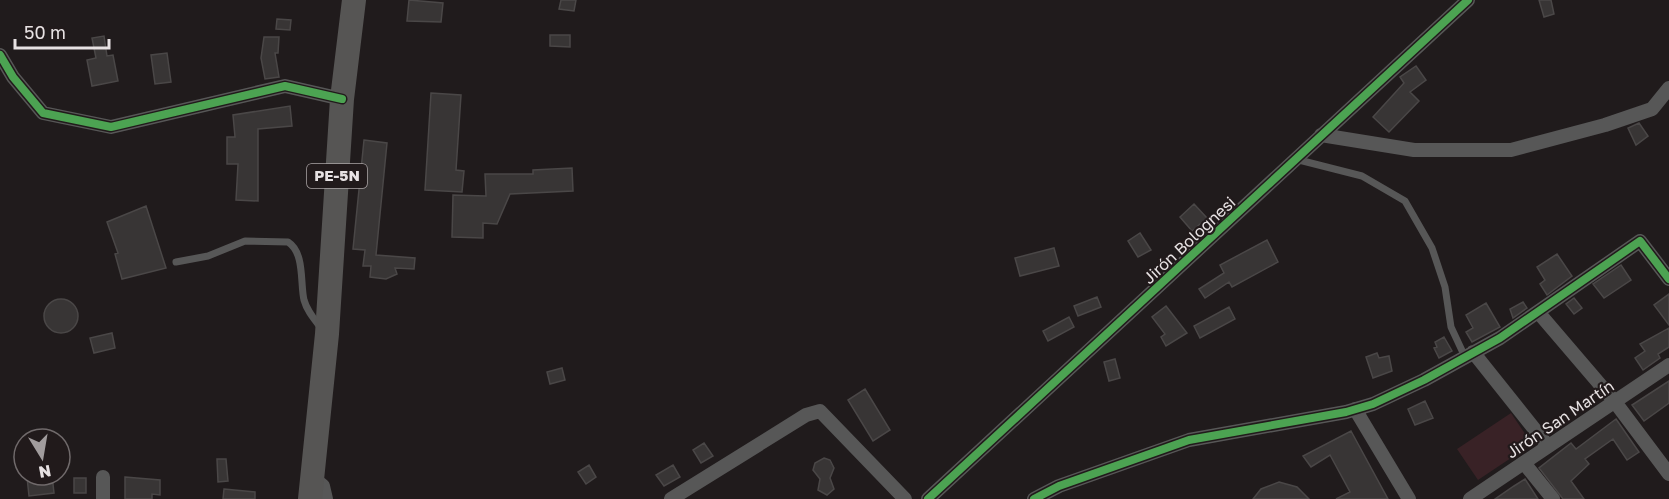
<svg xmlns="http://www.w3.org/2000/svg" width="1669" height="499" viewBox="0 0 1669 499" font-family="'Golos Text',sans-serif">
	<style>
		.green { fill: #392226 }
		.building { fill: #383535; stroke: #4a4747; stroke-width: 1.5 }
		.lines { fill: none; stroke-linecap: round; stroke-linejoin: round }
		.lane { stroke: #575757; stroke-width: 7 }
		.street { stroke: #575757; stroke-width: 14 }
		.highway { stroke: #565554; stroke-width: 24 }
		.cycleway-casing { stroke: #211a1b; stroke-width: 11 }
		.cycleway { stroke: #4ca352; stroke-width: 8 }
		.labels { text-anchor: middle; stroke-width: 4.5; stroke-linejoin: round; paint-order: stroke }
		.shield { fill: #211a1b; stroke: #aca6a7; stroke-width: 1.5 }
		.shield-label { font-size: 15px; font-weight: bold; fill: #e7e2e3 }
		.street-label { font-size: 16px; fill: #e7e2e3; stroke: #211a1b }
	</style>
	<rect width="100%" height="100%" fill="#201b1c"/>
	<path class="green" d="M1511 413 1532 444 1478 480 1457 449Z"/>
	<path class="building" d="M409 0 443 3 441 22 407 21Z
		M561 0H576L574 11 559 9Z
		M1539 0H1551L1554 14 1544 17Z
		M277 19 291 20 290 30 276 29Z
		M550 35H570V47L550 46Z
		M104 36 107 56 113 55 118 81 92 86 87 60 96 58 92 38Z
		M264 37H279L278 53H275L279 77 265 79 261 58Z
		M167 53 171 82 155 84 151 55Z
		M1416 66 1426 80 1410 92 1419 101 1389 132 1373 117 1404 83 1400 77Z
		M431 93 461 95 456 170 464 171 462 192 425 190Z
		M290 106 292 126 258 129V201L236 200 238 164H227V137H235L233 115Z
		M1639 123 1648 136 1636 145 1628 128Z
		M364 140 387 143 376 255 415 258 414 269 395 268 397 274 386 279 370 277 371 266H363L365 250 353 249Z
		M572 168 573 191 510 194 497 224 483 223V238L452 237 453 195 486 196 485 174H533V170Z
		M1194 204 1207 218 1192 231 1180 217Z
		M146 206 166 268 122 279 115 254 118 253 107 222Z
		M1140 233 1151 250 1138 257 1128 241Z
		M1267 240 1278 262 1232 287 1229 282 1205 298 1199 289 1224 273 1220 265Z
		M1054 248 1059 266 1020 276 1015 258Z
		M1557 254 1572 276 1547 295 1540 284 1545 280 1537 267Z
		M1621 265 1631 280 1604 298 1593 284Z
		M1669 294V325L1654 305Z
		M1097 297 1101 307 1078 316 1074 306Z
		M1574 298 1582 308 1574 314 1566 304Z
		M44 316a17 17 0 1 1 34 0a17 17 0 1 1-34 0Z
		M1523 302 1527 308 1513 318 1510 309Z
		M1486 303 1500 327 1472 342 1466 332 1473 328 1466 315Z
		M1166 306 1187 333 1166 346 1161 337 1165 334 1152 317Z
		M1229 307 1235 319 1200 338 1194 326Z
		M1069 317 1074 327 1048 341 1043 331Z
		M1669 328V347L1658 354 1660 358 1643 370 1635 358 1645 351 1640 344Z
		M112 333 115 348 94 353 90 338Z
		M1444 337 1452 351 1439 358 1434 348 1437 347 1435 342Z
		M1377 353 1379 358 1389 356 1392 371 1373 378 1366 357Z
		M1115 359 1120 378 1109 381 1104 362Z
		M562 368 565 380 550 384 547 372Z
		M1669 381V403L1644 421 1632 405Z
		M865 389 890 430 873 441 848 400Z
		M1425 401 1433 418 1415 425 1408 409Z
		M1616 419 1639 452 1627 460 1613 439 1585 459 1589 464 1571 481 1584 499H1563L1539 468 1571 443 1576 449Z
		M1351 431 1388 499H1336L1350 492 1330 455 1311 467 1303 456Z
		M704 443 713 456 701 463 693 450Z
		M824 458 830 460 834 468 830 478 834 489 827 495 818 490 820 479 813 470 815 463Z
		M217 459H226L228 481 218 482Z
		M589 465 596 477 586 484 578 472Z
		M673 465 680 477 664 486 656 475Z
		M46 475H52L54 493 29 496 27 477Z
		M125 477 160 480V495L152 494V499H125Z
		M74 478H86V493H74Z
		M1525 479 1538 499H1495L1514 486Z
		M1279 482 1297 487 1309 499H1253L1261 489Z
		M224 489 255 492V499H223Z"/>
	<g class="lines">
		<path class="lane" d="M1295 159 1362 176 1405 201 1432 248 1445 287 1451 327 1465 357
			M176 262 208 256 245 241 288 242C305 253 300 283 304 300 307 311 314 319 321 328"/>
		<path class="street" d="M0 55 13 77 43 113 111 127 285 86 342 99
			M1321 135 1414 150H1511L1605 125 1652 109 1669 88
			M1538 312 1615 402 1669 474
			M1473 352 1548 446
			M1355 409 1409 499
			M1524 463 1553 499
			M312 477 323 486 326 499
			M103 499V477
			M671 499 806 415 820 411 905 499
			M928 499 1468 0
			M1034 499 1059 486 1189 440 1346 412 1373 404 1424 380 1500 338 1640 241 1669 279
			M1470 499 1669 365"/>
		<path class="highway" d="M310 499 327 334 342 99 354 0"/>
		<g class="cycleway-casing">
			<path id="cycleway" d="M0 55 13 77 43 113 111 127 285 86 342 99
				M928 499 1468 0
				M1034 499 1059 486 1189 440 1346 412 1373 404 1424 380 1500 338 1640 241 1669 279"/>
		</g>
		<use href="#cycleway" class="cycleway"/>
	</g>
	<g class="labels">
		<rect class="shield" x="307" y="164" width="60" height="24" rx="4.5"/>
		<g class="shield-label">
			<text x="337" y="181">PE-5N</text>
		</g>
		<g class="street-label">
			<text transform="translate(1189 240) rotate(-43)" y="6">Jirón Bolognesi</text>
			<text transform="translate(1560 419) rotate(-34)" y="6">Jirón San Martín</text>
		</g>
	</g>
	<g transform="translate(42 457) rotate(169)"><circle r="28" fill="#211a1b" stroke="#706a6b" stroke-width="1.5"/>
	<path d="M0-4.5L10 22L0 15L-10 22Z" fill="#a19c9d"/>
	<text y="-9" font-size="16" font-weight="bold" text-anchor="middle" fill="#e7e2e3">N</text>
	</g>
	<path d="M15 39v9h94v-9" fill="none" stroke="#e7e2e3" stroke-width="3"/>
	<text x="24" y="39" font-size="18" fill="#e7e2e3" stroke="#211a1b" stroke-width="4.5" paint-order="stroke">50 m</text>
</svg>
